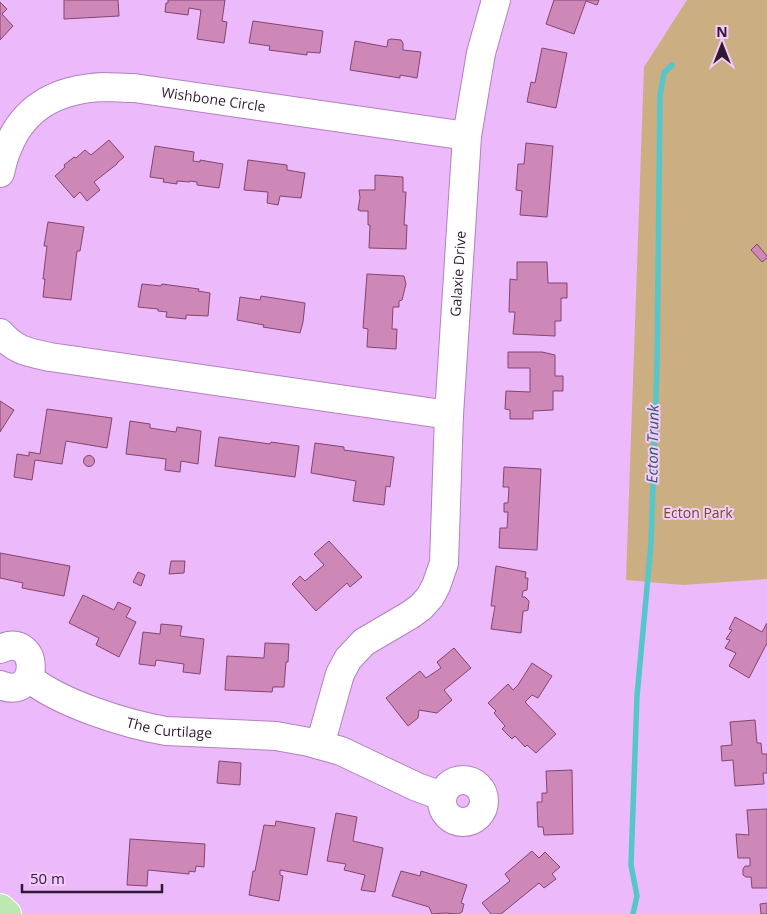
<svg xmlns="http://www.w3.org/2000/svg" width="767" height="914" viewBox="0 0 767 914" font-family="'Open Sans',sans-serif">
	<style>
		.green { fill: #cbae81 }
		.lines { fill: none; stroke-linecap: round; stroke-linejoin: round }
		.stream { stroke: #55c6ca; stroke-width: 5.5 }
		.building { fill: #cd88b7; stroke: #834471 }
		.minor-casing { stroke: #b281bf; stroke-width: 30 }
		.major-casing { stroke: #fff; stroke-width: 30 }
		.minor { stroke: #fff; stroke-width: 28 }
		.major { stroke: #bde8b1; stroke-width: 28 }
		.labels { text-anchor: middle; stroke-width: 4; stroke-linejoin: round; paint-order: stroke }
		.street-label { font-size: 14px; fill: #2e1b33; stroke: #f4caff }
		.park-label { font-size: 14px; fill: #6d501a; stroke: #f4caff }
		.water-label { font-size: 15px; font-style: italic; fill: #27585a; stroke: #f4caff }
	</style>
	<rect width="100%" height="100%" fill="#ecb9fa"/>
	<path class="green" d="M687 0H767V579L683 585 626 580 644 67Z"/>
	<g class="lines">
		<path class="stream" d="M633 914 637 896 631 865 637 696 651 544 657 365 660 95 664 73 672 65"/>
	</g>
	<path class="building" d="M64 0H118L119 16 64 19Z
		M168 0H225L222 21 227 22 224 43 197 39 201 10 189 8 188 15 165 12 166 3H168Z
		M554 0H599L597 5 586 1 574 34 546 24Z
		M0 2 7 9 2 14 13 26 0 40Z
		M253 21 323 31 320 53 307 52V55L269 50 270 46 249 43Z
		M391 39 401 40 403 43V50L421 52 417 78 400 75V78L350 70 355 41 387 47 388 40Z
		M542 48 567 53 556 108 527 102 531 82 535 83Z
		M109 140 124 157 117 163V164L94 182 100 190 87 201 80 192 74 198 55 176 65 167 64 165 74 157 76 158 85 150 91 155Z
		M526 143 553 146 547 217 520 215 522 191 516 190 518 164H524Z
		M155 146 194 152 193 161 200 162V160L223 164 219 188 197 185V182L190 181V182L177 181V184L163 182 164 179 150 177Z
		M248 160 287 165V170L305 173 301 198 280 196 278 205 267 203 268 192 244 190Z
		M375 175 403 177V192H406L404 225H407L406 249 369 248 370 225H368V211H360V210H358L360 198 359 190H375Z
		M48 222 84 227 80 251H77L71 300 43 297 45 279H43L47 246H44Z
		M757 244 767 256V258L762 262 751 250Z
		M517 262H547L548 283H567V298H561V321H555V336L513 334 515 312H509L510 279 517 280Z
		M367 274 404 276 406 284 402 300 399 301V307H393L392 329H397L396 349 367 347 368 329 363 328Z
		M142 284 161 286 162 284 199 289 198 291 210 293 208 316 186 315V319L166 317 167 312 158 311V309L138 307Z
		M261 296 305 303 303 322 300 333 263 327 264 325 237 320 240 297 260 300Z
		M508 352H542L555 355V376H563V391H553V410L533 411V419H510V410L505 409 506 391 530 392V368H508Z
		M0 401 14 410 0 432Z
		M47 409 112 418 107 448 66 441 62 464 35 460 32 480 14 477 17 454 29 456V452L40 454Z
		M130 421 150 424V428L176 432 177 427 201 431 198 464 181 461 180 472 165 470 166 459 126 454Z
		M219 437 270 444 271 442 299 446 295 477 215 466Z
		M315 443 344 447V450L394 457 390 487 386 486 384 505 353 501 356 481 311 473Z
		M83.5 461a5.5 5.5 0 1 1 11 0a5.5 5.5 0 1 1-11 0Z
		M504 467 541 469 537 550 499 548 500 528H507L508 512H504V503H508L509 487H503Z
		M329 541 362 577 350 587 347 583 316 611 292 584 300 576 305 581 324 565 314 554Z
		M0 553 70 566 64 596 22 588 23 583 0 578Z
		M171 561H185L184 573 169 574Z
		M496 566 526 572 525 578H528L527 590 523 591 522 597H525L529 601 528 610 525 611H523L521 633 491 629 495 606H491Z
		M138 572 145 575 141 586 133 582Z
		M83 595 114 610 118 602 131 608 126 617 136 622 119 657 96 645 99 638 69 623Z
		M735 617 762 632 767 623V645H766L749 678 729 666 736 653 725 648 730 640 726 639 732 630 729 629Z
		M161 624 182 626 180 636 204 639 200 674 183 672 184 664 156 660 155 666 139 664 143 632 160 634Z
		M265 643 289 644 288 662H286L284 687H273L272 692 225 690 227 656 264 658Z
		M454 648 471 668 444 690 452 700 437 713 419 710 418 718 408 726 386 698 420 671 426 678 441 668 437 662Z
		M532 663 552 676 538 698 532 695 525 702 556 734 536 753 527 745 525 747 515 736 512 739 502 729 505 726 494 713 496 711 488 703 508 684 513 690 518 685Z
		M755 720 757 743H761L762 754H767V773H763L764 784 735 786 733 760 722 761 721 746 732 745 730 722Z
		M219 761 241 763 240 785 217 783Z
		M572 770 573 834 544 835 543 827H538L537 802H542V793H547L546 771Z
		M767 809V888H752L751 877H746L743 875V869L745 866H750V858H738L736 834 749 835 747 810Z
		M336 813 357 817 353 841 383 848 375 892 361 890 365 875 344 870 346 864 327 861Z
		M276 821 315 828 307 875 280 870V875L283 876 279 901 249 895 253 871H255L264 825 275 826Z
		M130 839 205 844 204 867 196 866 195 872 189 871V874L148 870 147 886 127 885Z
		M532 851 539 858 545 852 560 867 552 874 556 879 544 888 539 883 501 914H491L482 903 510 881 505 874Z
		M401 871 420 876 421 871 467 885 461 903 464 904 462 912 458 914 445 913 432 914 429 907 392 896Z
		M767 903V914H761L760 904Z"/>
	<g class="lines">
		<g class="minor-casing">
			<g id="minor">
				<path id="s1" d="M0 173C2 164 4 155 8 147 25 105 60 89 103 87 113 87 124 88 134 88L467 136"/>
				<path d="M0 333C16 351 27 352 50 357L449 415"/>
				<path d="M0 649C40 630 42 702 0 685"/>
				<path id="s2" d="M29 678C61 704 126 724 166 731L276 736 309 742 341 751 417 787 442 796"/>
				<path id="s3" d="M320 745 340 674 348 659 364 642 410 615 421 607 430 597 436 586 444 563 449 415 467 136 481 53 496 0"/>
				<circle cx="463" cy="801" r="21"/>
			</g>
		</g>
		<g class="major-casing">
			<path id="major" d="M0 908 7 914"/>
		</g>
		<use href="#minor" class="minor"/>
		<use href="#major" class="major"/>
	</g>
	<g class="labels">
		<g class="street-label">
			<text dy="5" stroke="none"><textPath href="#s1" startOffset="258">Wishbone Circle</textPath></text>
			<text dy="5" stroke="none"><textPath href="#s3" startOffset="521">Galaxie Drive</textPath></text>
			<text dy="5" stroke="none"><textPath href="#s2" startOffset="151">The Curtilage</textPath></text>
		</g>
		<g class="park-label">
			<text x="698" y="518">Ecton Park</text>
		</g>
		<g class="water-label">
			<text transform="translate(653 444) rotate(-89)" y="5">Ecton Trunk</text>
		</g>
	</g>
	<g transform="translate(722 45)" stroke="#f4caff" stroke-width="4" paint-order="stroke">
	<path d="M0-4L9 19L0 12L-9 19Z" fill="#2e1b33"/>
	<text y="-8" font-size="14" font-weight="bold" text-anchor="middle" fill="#2e1b33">N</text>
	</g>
	<path d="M22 884v8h140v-8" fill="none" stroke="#2e1b33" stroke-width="2.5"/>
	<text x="30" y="884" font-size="15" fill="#2e1b33" stroke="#f4caff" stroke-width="4" paint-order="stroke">50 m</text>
</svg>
